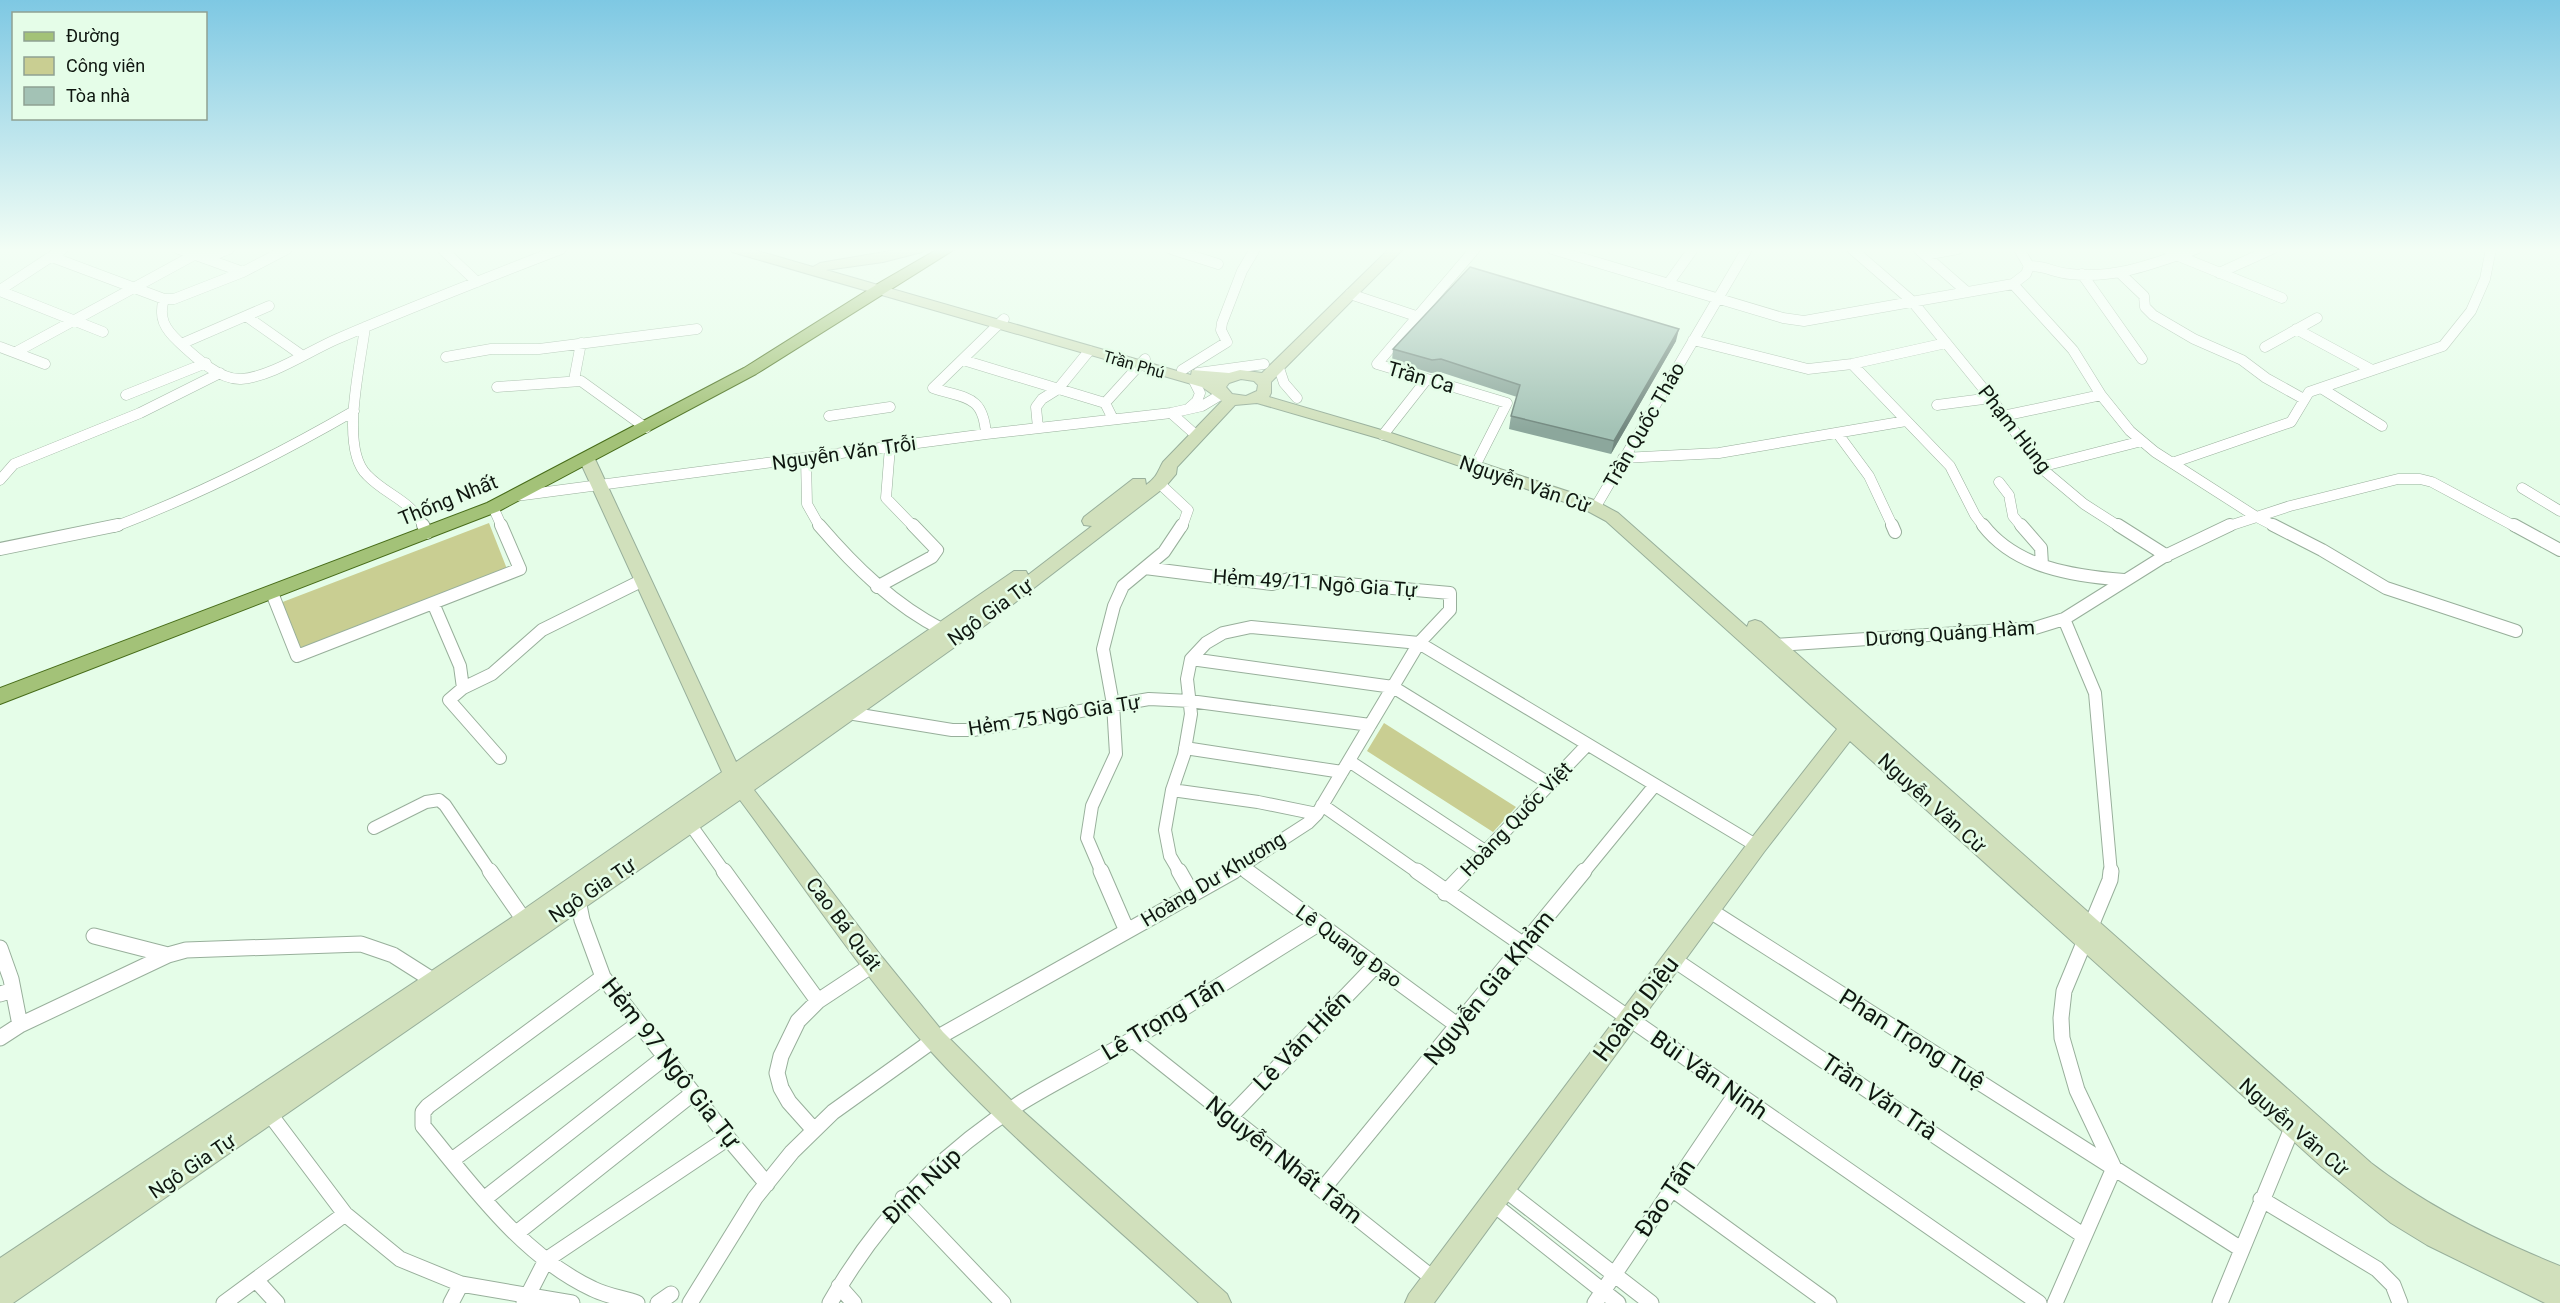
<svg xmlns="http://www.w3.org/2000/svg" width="2560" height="1303" viewBox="0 0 2560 1303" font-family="Roboto,sans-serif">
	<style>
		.green { fill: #c9ce92 }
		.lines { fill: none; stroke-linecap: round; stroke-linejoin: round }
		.street-far2-casing { stroke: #98af9b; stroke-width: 11 }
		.street-far1-casing { stroke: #98af9b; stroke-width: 14 }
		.street-casing { stroke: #98af9b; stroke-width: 17 }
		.secondary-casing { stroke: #98af9b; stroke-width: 2 }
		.primary-casing { stroke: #476c19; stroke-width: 2 }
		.street-far2 { stroke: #fff; stroke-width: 10 }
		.street-far1 { stroke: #fff; stroke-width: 12 }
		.street { stroke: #fff; stroke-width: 15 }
		.secondary { fill: #d1e0bc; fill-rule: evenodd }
		.primary { fill: #a3c278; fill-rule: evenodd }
		.wall { fill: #8ca79c }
		.shaded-wall { fill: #72887f }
		.building { fill: #a3c2b5; stroke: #72887f; stroke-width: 1.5 }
		.labels { text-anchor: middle; stroke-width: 5; stroke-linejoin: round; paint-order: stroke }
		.far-street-label { font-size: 16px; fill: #0f1710; stroke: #e5fde8 }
		.street-label { font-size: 20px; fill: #0f1710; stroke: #e5fde8 }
		.near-street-label { font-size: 24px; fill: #0f1710; stroke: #e5fde8 }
	</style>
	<rect width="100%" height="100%" fill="#e5fde8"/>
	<path class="green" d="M489 523 507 569 298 652 280 603Z
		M1384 723 1516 807 1493 832 1367 751Z"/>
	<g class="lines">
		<g class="street-far2-casing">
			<path id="street-far2" d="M179 249 243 272
				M442 249 477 282
				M1171 249 1218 264
				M1475 249 1377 364 1507 403 1475 466
				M1552 249 1783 318 1804 321 2013 284 2026 274 2029 266 2019 249
				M1852 249 1912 301 1991 398 2040 467 2084 504 2120 527
				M1918 249 1967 292
				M2167 249 2176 255 2282 298
				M1925 255 1958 249
				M52 257 164 299H174L243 272 287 249
				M2029 266C2046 266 2055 273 2070 274 2117 279 2152 264 2196 249
				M2219 273 2272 249
				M2082 274 2142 359
				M2121 274 2144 296 2145 307 2153 315 2194 339 2242 360 2266 378 2302 398
				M1668 284 1693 249
				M2013 284 2073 350 2101 395 2130 431 2155 452 2255 516 2276 527
				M0 290 63 249
				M0 291 103 332
				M1350 294 1416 316
				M164 299C158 318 165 329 179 342 194 356 219 380 241 379 271 377 309 351 337 339 411 307 486 278 561 249
				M246 316 300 354
				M365 327C361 363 339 448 367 475 387 496 410 499 424 527
				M2296 329 2372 370
				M1693 340 1808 369 1852 364 1946 343
				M181 344 269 306
				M0 347 45 364
				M2265 347 2317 318
				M16 352 196 254 214 255 229 249
				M446 357 491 349H539L697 329
				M963 360 1105 403 1113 419
				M1852 364 1950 466 1975 515 1984 527
				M1278 365 1284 383 1297 398
				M1182 370 1227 342 1221 330 1222 323 1242 271 1255 249
				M1198 373 1264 364
				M574 380 581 343
				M497 387 581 381 646 428
				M2321 388 2382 426
				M126 395 206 363
				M1105 403 1145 359
				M1937 405 1991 398
				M1188 409 1197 401 1200 393 1194 381
				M1171 413 1197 436
				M829 416 890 407
				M2003 416 2101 395
				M1038 428 1036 407 1042 399 1058 389 1089 351
				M986 434C983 394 965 399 933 388L1004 319
				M1838 434 1869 476 1893 527
				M1383 435 1427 379
				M890 447 886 498 914 527
				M1623 458 1719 453 1906 421
				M806 459 807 504 820 527
				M2172 463 2291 422 2309 392 2443 346 2471 311 2485 279 2491 249
				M2040 467 2142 441
				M0 480 14 464 140 413 220 373
				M1999 482 2009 495 2013 516 2022 527
				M1159 483 1188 510 1182 527
				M2522 488 2560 511
				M516 496 986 434 1171 413 1202 406 1222 394
				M493 507 502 527
				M1595 508 1747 249
				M114 527C198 495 276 456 354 411
				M2226 527 2290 506 2398 479H2420L2432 482 2516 527"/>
		</g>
		<g class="street-far1-casing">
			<path id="street-far1" d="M423 525 427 533
				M819 525C855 567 894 605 943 630
				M1892 525 1895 532
				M1983 525C2016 568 2074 576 2124 580
				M2021 525 2041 548 2042 565
				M2118 525 2167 556
				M2273 525 2322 550 2386 588 2516 631
				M2514 525 2560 550
				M0 549 118 525
				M1145 568 1272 584 1289 579 1450 593V610L1419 643 1317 814 1308 823 1231 873
				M877 587 932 557 937 550 913 525
				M272 593 297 656 520 569 501 525
				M433 603 460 666 463 688
				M2064 619 2095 693 2111 873
				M1770 648 1776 645 2035 628 2064 619 2163 557 2230 525
				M1191 659 1393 687 1550 784
				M848 713 952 730H973L1149 699 1190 701 1370 725
				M1185 748 1342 772
				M500 758 449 700 463 688 492 674 542 630 643 580
				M1349 761 1485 851
				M1172 790 1258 802 1317 814
				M1322 805 1419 873
				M690 824 725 873
				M374 828 426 802 439 800 445 805 491 873
				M1241 867 1249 873
				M1102 873 1087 838 1092 806 1116 754 1113 704 1103 649 1114 606 1123 586 1164 552 1182 525
				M1180 873 1170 856 1165 830 1172 790 1184 755 1191 714 1187 679 1191 659 1206 643 1223 633 1251 627 1419 643 1757 846
				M1465 873 1587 745
				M1583 873 1655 785"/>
		</g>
		<g class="street-casing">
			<path id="street" d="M490 871 524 920
				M724 871 818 1001
				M1101 871 1127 931
				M1179 871 1192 894
				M1247 871 1457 1025
				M1417 871 2039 1303
				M1445 893 1466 871
				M578 900 582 920 603 977 728 1138 767 1184
				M1709 910 2241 1249
				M94 936 168 955
				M0 948 11 979 20 1025
				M1673 959 2084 1236
				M603 977 428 1106 423 1112V1126C472 1185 522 1256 593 1289 607 1296 623 1298 637 1303
				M0 994 13 990
				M0 1038 20 1025 168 955 186 950 361 944 393 955 434 981
				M1132 1039 1435 1280
				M269 1113 345 1214 400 1259 461 1284 572 1303
				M1230 1117 1375 966
				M814 1130 789 1102 781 1088 777 1073 781 1056 798 1021 818 1001 874 964
				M452 1160 638 1024
				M1503 1188 1651 1303
				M1672 1189 1829 1303
				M1322 1190 1584 871
				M903 1198 1003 1303
				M484 1199 664 1058
				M2261 1199 2377 1269 2393 1285 2400 1303
				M1492 1203 1618 1303
				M518 1232 692 1094
				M256 1280 277 1303
				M839 1286 854 1303
				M224 1303 345 1214
				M451 1303 461 1284
				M524 1303 546 1260 728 1138
				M658 1303 671 1294
				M690 1303 755 1198 792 1152 833 1112 935 1039 1234 871
				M830 1303C877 1220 941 1153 1022 1102 1058 1080 1097 1061 1133 1039 1195 1002 1256 962 1318 924
				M1595 1303 1736 1094
				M2055 1303 2114 1168 2077 1090 2062 1038 2061 1018 2064 991 2110 880 2111 871
				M2220 1303 2295 1121"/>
		</g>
		<g class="secondary-casing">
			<path id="secondary" d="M730 249H751L813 267 820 263 902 249H924L922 252 883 262 826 270 1191 375 1192 370 1229 373 1240 370 1262 373 1389 249H1403L1271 382V393L1269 397 1388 432 1594 500 1618 513 1747 627 1749 622 1755 620 1761 622 2371 1163C2428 1207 2493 1239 2560 1266V1303H2545L2427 1245 2391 1223 2322 1167 1850 741 1764 852 1434 1303H1405L1409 1294 1750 840 1837 729 1606 521 1582 508 1378 438 1257 403 1235 405 1177 467 1176 474 1165 487 987 624 754 790 882 957 943 1032 1015 1104 1227 1294 1231 1303H1199C1108 1219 1010 1139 927 1047 859 970 801 882 740 800L13 1303H0V1258L517 914 722 772 579 459 581 455 587 454 595 459 736 762 1014 571H1026L1028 575 1092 526 1084 525 1082 521 1084 517 1133 479H1145L1146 485C1157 477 1157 473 1163 462L1222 401 1202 387 732 252ZM1241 379 1254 381 1258 385 1257 391 1246 396 1232 394 1226 387 1229 383Z"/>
		</g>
		<g class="primary-casing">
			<path id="primary" d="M938 249H955L756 374 499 511 0 704V688L487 503 744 368 879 283Z"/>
		</g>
		<use href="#street-far2" class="street-far2"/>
		<use href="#street-far1" class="street-far1"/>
		<use href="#street" class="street"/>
		<use href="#secondary" class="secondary"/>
		<use href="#primary" class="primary"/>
	</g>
	<path class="wall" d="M1676 341 1611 454 1509 429 1511 416 1517 397 1440 372 1431 373 1392 361 1393 349Z"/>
	<path class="shaded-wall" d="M1679 329 1676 341 1611 454 1614 441Z"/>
	<path class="building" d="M1470 267 1679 329 1614 441 1511 416 1520 385 1441 359 1432 360 1393 349Z"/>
	<linearGradient id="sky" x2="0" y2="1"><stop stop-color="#7ec8e3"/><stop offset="0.58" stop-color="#f3fef5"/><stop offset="1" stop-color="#f3fef5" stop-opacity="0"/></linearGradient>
	<rect width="2560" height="431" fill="url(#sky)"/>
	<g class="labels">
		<g class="far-street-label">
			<text transform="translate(1134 364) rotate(16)" y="6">Trần Phú</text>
		</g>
		<g class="street-label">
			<text transform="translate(1421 377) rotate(16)" y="7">Trần Ca</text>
			<text transform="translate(1644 425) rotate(-60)" y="7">Trần Quốc Thảo</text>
			<text transform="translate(2015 429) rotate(52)" y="7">Phạm Hùng</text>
			<text transform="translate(844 453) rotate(-8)" y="7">Nguyễn Văn Trỗi</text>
			<text transform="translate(1525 484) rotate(19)" y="7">Nguyễn Văn Cừ</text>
			<text transform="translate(448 500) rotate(-22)" y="7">Thống Nhất</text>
			<text transform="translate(1315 583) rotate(4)" y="7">Hẻm 49/11 Ngô Gia Tự</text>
			<text transform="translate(990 612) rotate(-36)" y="7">Ngô Gia Tự</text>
			<text transform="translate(1950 633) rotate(-4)" y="7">Dương Quảng Hàm</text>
			<text transform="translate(1054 715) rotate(-9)" y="7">Hẻm 75 Ngô Gia Tự</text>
			<text transform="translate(1932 803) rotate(42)" y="7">Nguyễn Văn Cừ</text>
			<text transform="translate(1516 819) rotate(-46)" y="7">Hoàng Quốc Việt</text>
			<text transform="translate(1213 879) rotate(-31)" y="7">Hoàng Dư Khương</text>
			<text transform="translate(592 890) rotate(-34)" y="7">Ngô Gia Tự</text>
			<text transform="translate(844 924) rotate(53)" y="7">Cao Bá Quát</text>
			<text transform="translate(1349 946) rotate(36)" y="7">Lê Quang Đạo</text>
			<text transform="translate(2294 1127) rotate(41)" y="7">Nguyễn Văn Cừ</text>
			<text transform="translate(192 1166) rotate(-34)" y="7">Ngô Gia Tự</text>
		</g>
		<g class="near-street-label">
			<text transform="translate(1489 988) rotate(-51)" y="8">Nguyễn Gia Khảm</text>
			<text transform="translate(1636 1009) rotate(-53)" y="8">Hoàng Diệu</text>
			<text transform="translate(1163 1019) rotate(-31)" y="8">Lê Trọng Tấn</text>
			<text transform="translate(1912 1039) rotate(32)" y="8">Phan Trọng Tuệ</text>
			<text transform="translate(1302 1041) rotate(-46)" y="8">Lê Văn Hiến</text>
			<text transform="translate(671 1063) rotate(52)" y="8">Hẻm 97 Ngô Gia Tự</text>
			<text transform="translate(1709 1075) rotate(35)" y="8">Bùi Văn Ninh</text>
			<text transform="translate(1879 1097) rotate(34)" y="8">Trần Văn Trà</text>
			<text transform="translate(1284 1160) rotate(38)" y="8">Nguyễn Nhất Tâm</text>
			<text transform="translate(922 1186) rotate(-44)" y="8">Đinh Núp</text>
			<text transform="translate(1665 1198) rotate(-56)" y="8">Đào Tấn</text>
		</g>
	</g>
	<rect x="12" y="12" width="195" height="108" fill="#e5fde8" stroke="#8fa192" stroke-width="1.5"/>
	<rect x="24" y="32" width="30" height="9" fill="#a3c278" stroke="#8fa192" stroke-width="1.5"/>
	<text x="66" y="42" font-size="18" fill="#0f1710">Đường</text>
	<rect x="24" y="57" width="30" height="18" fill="#c9ce92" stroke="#8fa192" stroke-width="1.5"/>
	<text x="66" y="72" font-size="18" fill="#0f1710">Công viên</text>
	<rect x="24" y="87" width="30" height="18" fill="#a3c2b5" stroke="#8fa192" stroke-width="1.5"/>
	<text x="66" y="102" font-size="18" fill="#0f1710">Tòa nhà</text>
</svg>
